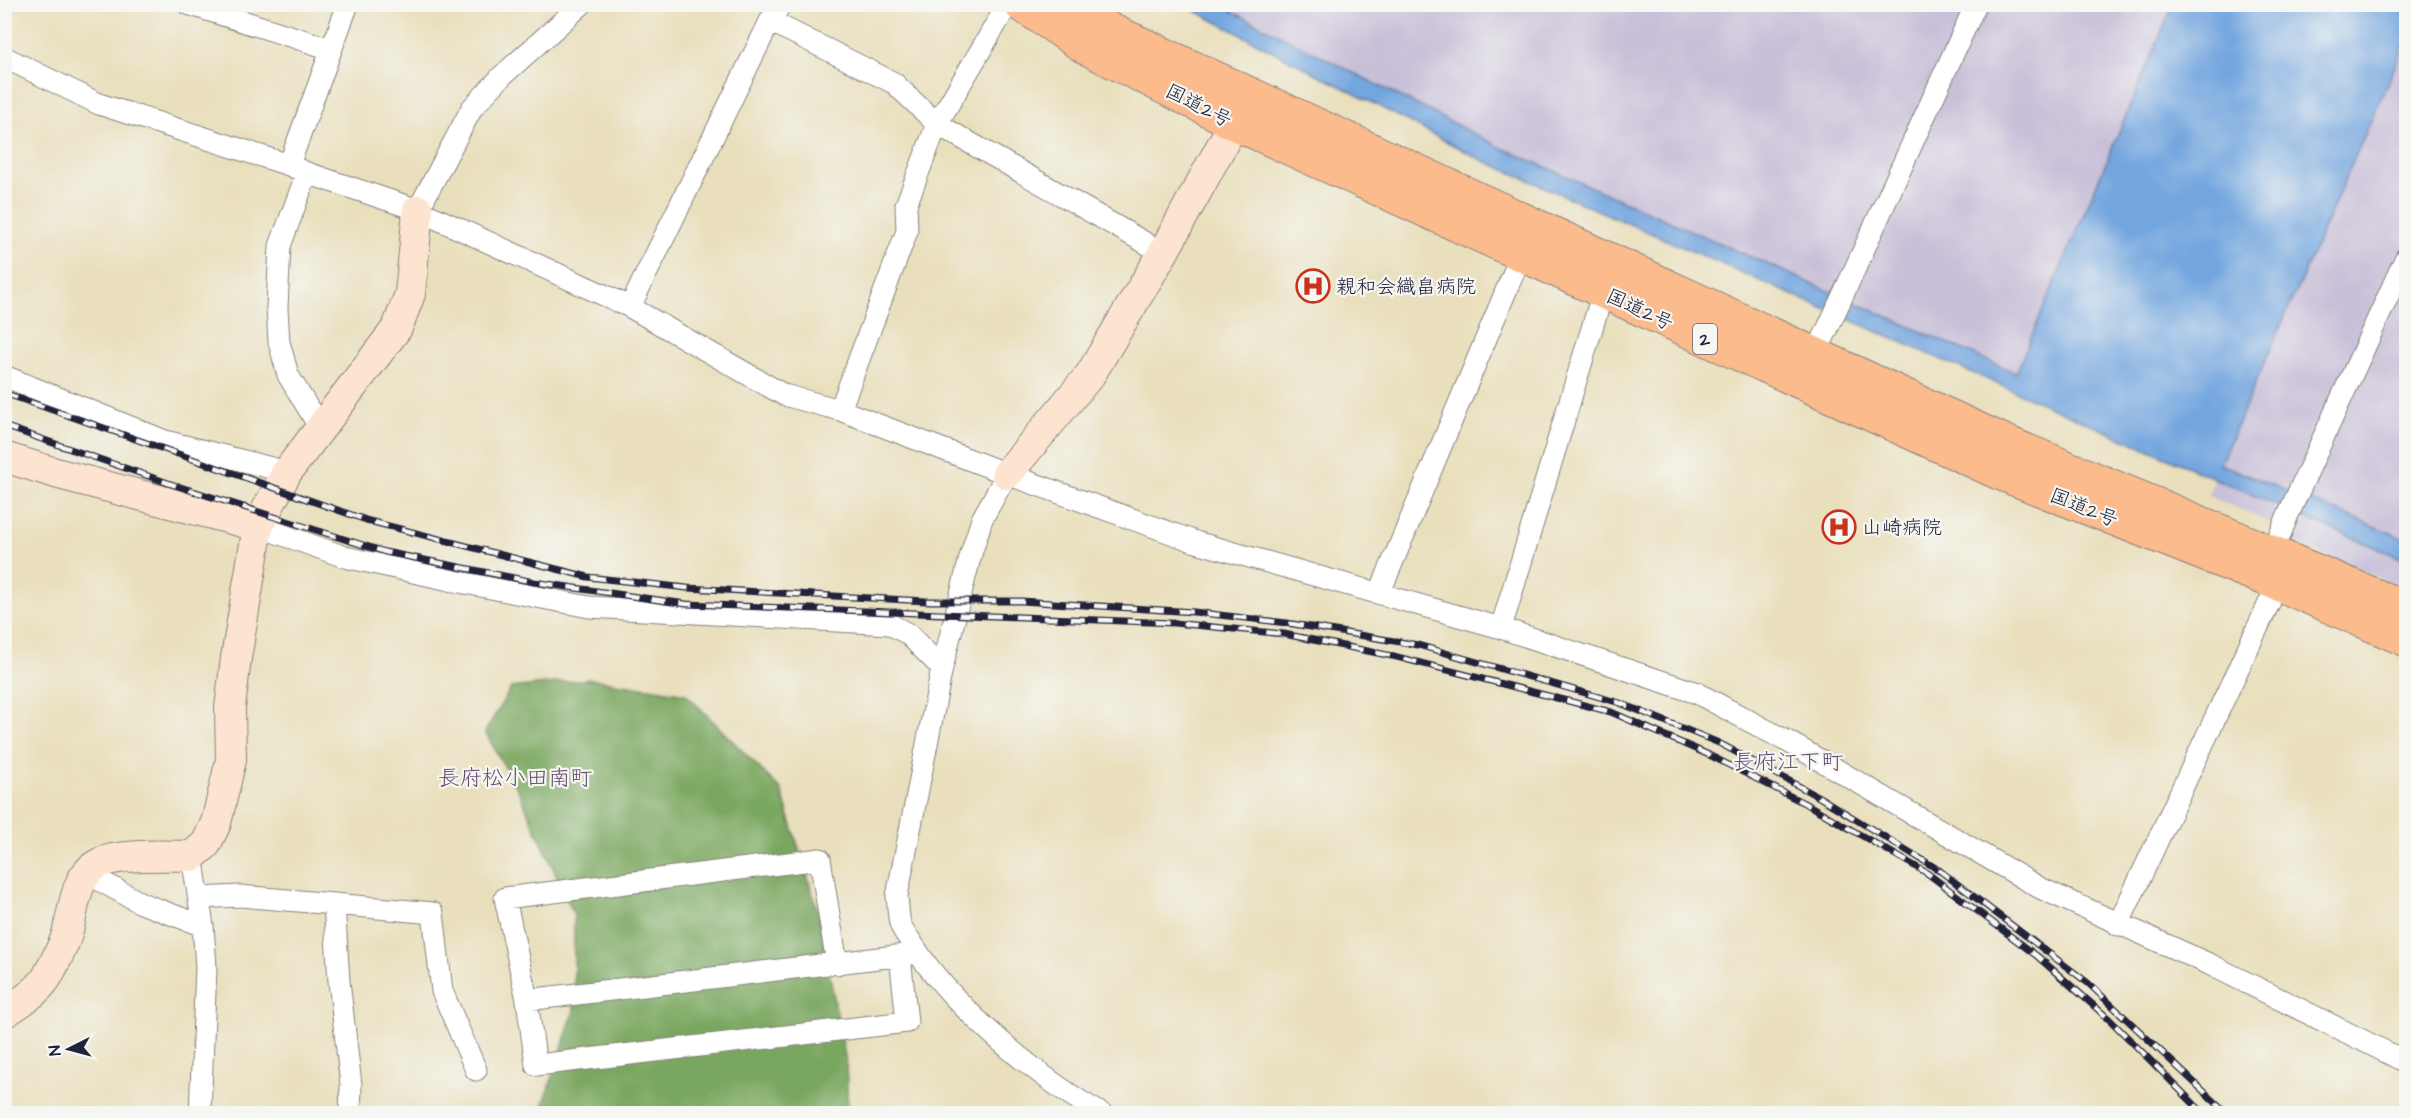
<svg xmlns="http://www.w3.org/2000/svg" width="2411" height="1118" viewBox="0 0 2411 1118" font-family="'Architects Daughter','Klee One',sans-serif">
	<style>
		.industrial { fill: #c8bfd8 }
		.forest { fill: #7aa760; stroke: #4e644e; stroke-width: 1.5 }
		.water { fill: #73a6df; stroke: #4a648d; stroke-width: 1.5 }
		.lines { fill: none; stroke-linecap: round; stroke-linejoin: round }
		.street-casing { stroke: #86807c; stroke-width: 23 }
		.secondary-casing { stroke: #86807c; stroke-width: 32 }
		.highway-casing { stroke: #86807c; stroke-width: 35 }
		.street { stroke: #fff; stroke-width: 21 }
		.secondary { stroke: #fde4d1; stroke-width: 30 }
		.highway { stroke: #fbbb8c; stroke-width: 33 }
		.rail-casing { stroke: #22223b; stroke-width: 7 }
		.rail { stroke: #f6f6f2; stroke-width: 4.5; stroke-dasharray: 14; stroke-linecap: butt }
		.labels { text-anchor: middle; stroke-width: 4.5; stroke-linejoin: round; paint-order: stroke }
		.shield { fill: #f6f6f2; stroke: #626272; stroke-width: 1.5 }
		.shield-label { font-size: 18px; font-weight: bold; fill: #22223b }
		.street-label { font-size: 20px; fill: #22223b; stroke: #f6f6f2 }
		.poi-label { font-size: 20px; fill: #22223b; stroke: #f6f6f2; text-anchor: start }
		.quarter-label { font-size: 22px; fill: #674e71; stroke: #f6f6f2 }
	</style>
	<rect width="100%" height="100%" fill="#f6f6f2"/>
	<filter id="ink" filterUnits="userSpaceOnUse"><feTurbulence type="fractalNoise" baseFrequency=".0167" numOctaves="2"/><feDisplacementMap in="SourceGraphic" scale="12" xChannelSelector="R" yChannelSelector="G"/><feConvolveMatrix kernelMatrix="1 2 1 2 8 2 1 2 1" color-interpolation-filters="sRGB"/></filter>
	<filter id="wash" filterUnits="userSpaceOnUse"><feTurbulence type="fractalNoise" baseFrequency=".008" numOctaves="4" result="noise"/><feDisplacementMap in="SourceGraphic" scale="24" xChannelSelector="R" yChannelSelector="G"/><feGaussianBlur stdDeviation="1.35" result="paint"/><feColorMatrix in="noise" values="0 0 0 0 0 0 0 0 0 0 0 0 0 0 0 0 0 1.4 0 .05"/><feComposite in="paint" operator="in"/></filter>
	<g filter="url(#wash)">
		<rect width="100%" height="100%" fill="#e9dfbc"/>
		<path class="industrial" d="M1220 5H2173L2016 373 1500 147Z
			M2406 41V589L2291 542 2290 531 2208 496 2220 464Z"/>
		<path class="forest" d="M591 679 686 694 781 790 817 908 846 1062 848 1113H541L574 1010V915L519 792 485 732 511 688Z"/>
		<path class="water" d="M1184 5H1220L1500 147 2016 373 2173 5H2406V41L2220 464 2406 539V560L2315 522 1482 160Z"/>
	</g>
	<g filter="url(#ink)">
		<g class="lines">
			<g class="street-casing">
				<path id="street" d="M188 4 331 49
					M770 21 894 83 937 124 1163 253
					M4 57 99 104 289 165 307 173 418 210 630 307 784 395 840 410 1007 474 1196 542 1501 628 1697 693 1794 745 2040 888 2209 964 2406 1062
					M289 165 348 4
					M307 173 280 246 277 308 279 342 288 375 320 428
					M418 210 472 108 503 75 582 4
					M630 307 770 21 781 4
					M1816 354 1976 4
					M4 376 165 441 287 472
					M840 410 907 231 906 205 937 124 1008 4
					M1007 474 982 519 971 554 942 668 897 896C898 904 898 914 900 923 902 930 908 937 912 943 949 1004 1039 1079 1102 1114
					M258 526 345 557 454 581 589 607 890 624 908 634 942 668
					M1380 592 1521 255
					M1501 628 1603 292
					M192 856 203 926 206 967 200 1114
					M86 873 141 903 203 926
					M199 898 240 896 334 904 339 981 351 1085 350 1114
					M334 904 433 913 442 991 476 1070
					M2118 925 2278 584 2273 553 2287 517 2406 257
					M837 964 820 859 505 898 527 1000 536 1065 907 1022 900 956
					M527 1000 912 954"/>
			</g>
			<g class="secondary-casing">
				<path id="secondary" d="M4 457 59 474 258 526
					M1007 474 1090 375 1163 253 1234 123 1244 101
					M4 1013C18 1004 38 992 47 977 53 966 60 952 65 940 75 914 72 876 100 863 119 853 170 856 192 856L206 844 216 823 231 760 230 708 236 658 258 526 287 472 397 328 410 294 418 210"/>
			</g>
			<g class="highway-casing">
				<path id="highway" d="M1020 4 1086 48 1234 123 1999 473 2278 584 2406 640
					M1070 4 1109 29 2006 442 2406 608"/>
			</g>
			<use href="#street" class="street"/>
			<use href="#secondary" class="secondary"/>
			<use href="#highway" class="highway"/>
			<g class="rail-casing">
				<path id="rail" d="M4 393 369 521 588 577 687 588 926 601H1021L1194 612 1287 623 1418 645 1620 703 1719 743 1819 797 1939 870 2088 983 2228 1114
					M4 426 174 485 385 552 534 582 686 604 1174 623 1284 634 1397 657 1611 712 1709 755 1810 806 1927 873 2037 956 2109 1019 2204 1114"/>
			</g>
			<use href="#rail" class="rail"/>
		</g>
	</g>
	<defs>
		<g id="hospital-ring" transform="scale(1.725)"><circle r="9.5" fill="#f6f6f2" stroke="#c8321e" stroke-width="1.5"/><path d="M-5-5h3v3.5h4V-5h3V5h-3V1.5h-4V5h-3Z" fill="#c8321e"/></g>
	</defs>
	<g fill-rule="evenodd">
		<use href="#hospital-ring" x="1313" y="286"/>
		<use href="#hospital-ring" x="1839" y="527"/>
	</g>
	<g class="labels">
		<rect class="shield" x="1693" y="324" width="24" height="30" rx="4.5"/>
		<g class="shield-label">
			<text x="1705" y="345">2</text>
		</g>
		<g class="street-label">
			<text transform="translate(1199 105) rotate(27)" y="7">国道2号</text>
			<text transform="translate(1640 309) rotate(25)" y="7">国道2号</text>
			<text transform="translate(2084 507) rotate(22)" y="7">国道2号</text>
		</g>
		<g class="poi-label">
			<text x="1336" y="293">親和会織畠病院</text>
			<text x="1862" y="534">山崎病院</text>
		</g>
		<g class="quarter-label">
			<text x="1788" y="769">長府江下町</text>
			<text x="515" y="785">長府松小田南町</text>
		</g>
	</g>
	<rect width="2411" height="1118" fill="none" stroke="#f6f6f2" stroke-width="24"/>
	<g transform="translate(69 1049) rotate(264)" stroke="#f6f6f2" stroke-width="4.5" paint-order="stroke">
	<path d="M0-4.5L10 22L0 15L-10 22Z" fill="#22223b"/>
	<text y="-9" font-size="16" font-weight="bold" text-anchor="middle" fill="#22223b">N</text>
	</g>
</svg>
